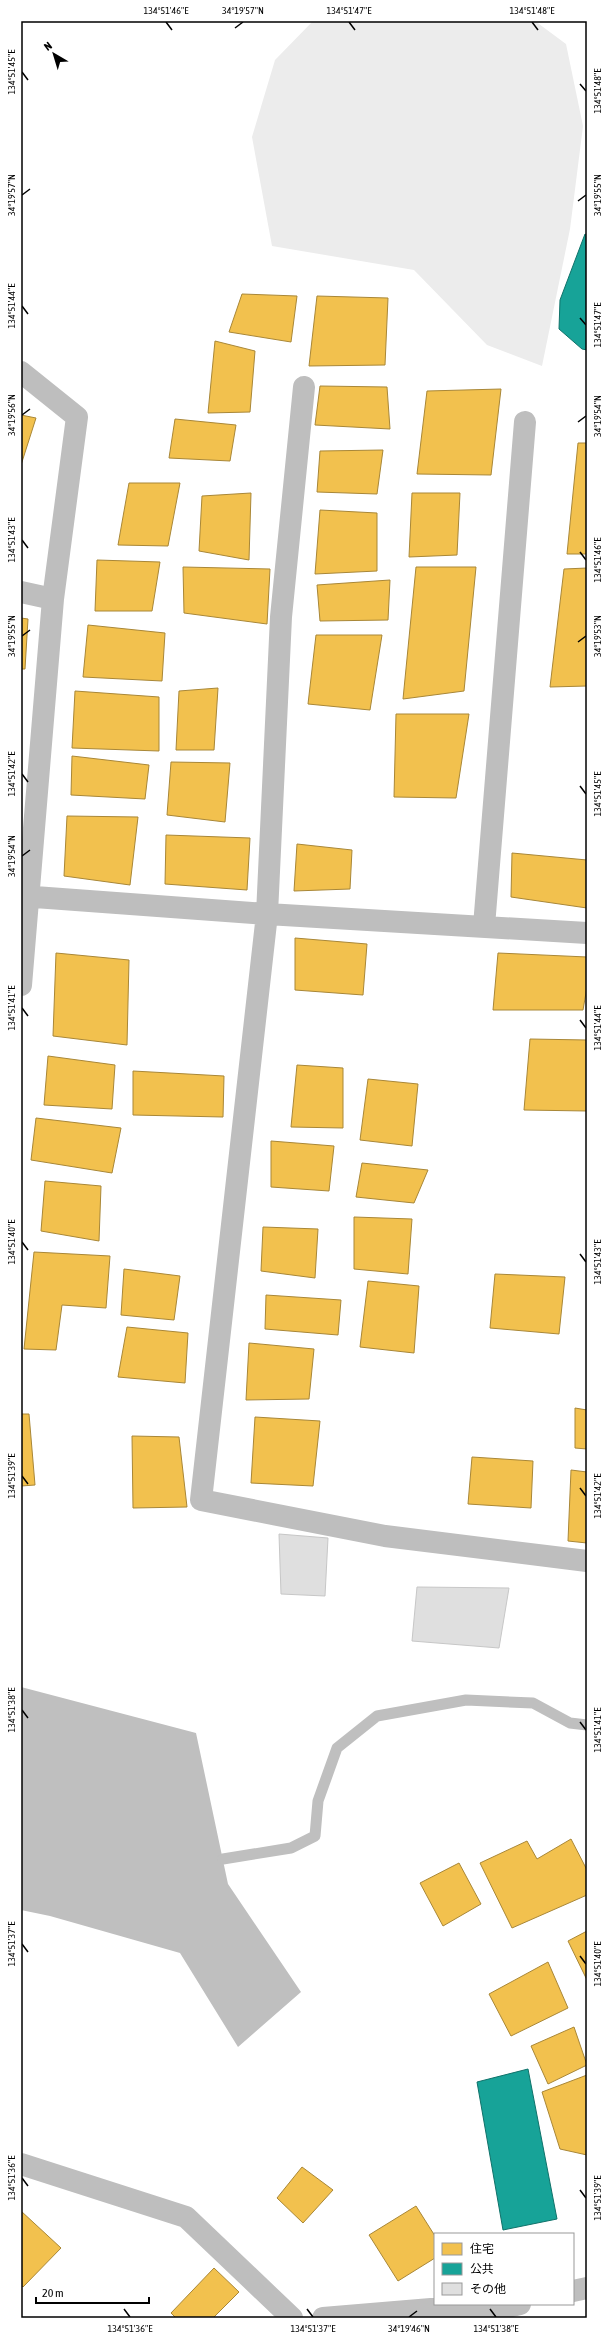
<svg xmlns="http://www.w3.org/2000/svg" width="608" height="2339" viewBox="0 0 608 2339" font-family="'Asap Condensed','Noto Sans JP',sans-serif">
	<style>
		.green { fill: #ececec }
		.water { fill: #bfbfbf }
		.homes { fill: #f2c14e; stroke: #a98737 }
		.public { fill: #17a398; stroke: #10726a }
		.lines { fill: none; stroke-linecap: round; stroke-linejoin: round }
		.stream { stroke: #bfbfbf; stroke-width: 11 }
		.building { fill: #dfdfdf; stroke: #c7c7c7 }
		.minor { stroke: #bebebe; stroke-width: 22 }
		.ticks { fill: none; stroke: #000; stroke-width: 1.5 }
		.neatline { fill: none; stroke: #000; stroke-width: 1.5 }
		.ticks-label { font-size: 10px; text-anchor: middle; fill: #000 }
	</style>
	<rect width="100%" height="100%" fill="#fff"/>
	<path class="green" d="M313 21H535L566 44 583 126 570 229 542 366 487 345 414 270 272 246 252 137 275 60Z"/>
	<path class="water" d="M21 1687 196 1733 228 1884 301 1992 238 2047 180 1953 50 1916 21 1910Z"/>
	<path class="homes" d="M242 294 297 296 291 342 229 332Z
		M317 296 388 298 385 365 309 366Z
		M215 341 255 351 250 412 208 413Z
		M320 386 387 387 390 429 315 425Z
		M501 389 491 475 417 474 427 391Z
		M21 415 36 418 21 465Z
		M175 419 236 425 230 461 169 458Z
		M578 443H587V554H567Z
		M383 450 377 494 317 492 320 451Z
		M129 483H180L168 546 118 545Z
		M251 493 249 560 199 551 202 496Z
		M412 493H460L457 555 409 557Z
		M320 510 377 513V571L315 574Z
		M97 560 160 562 152 611H95Z
		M183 567 270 569 267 624 184 613Z
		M416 567H476L464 691 403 699Z
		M587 568V686L550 687 564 569Z
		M390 580 388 620 320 621 317 585Z
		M21 618 28 619 25 669H21Z
		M88 625 165 633 162 681 83 677Z
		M316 635H382L370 710 308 704Z
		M218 688 214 750H176L179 691Z
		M75 691 159 697V751L72 748Z
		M396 714H469L456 798 394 797Z
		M72 756 149 765 145 799 71 795Z
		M171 762 230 763 225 822 167 815Z
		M67 816 138 817 130 885 64 876Z
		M166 835 250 838 247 890 165 884Z
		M297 844 352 850 350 889 294 891Z
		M512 853 587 860V908L511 897Z
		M295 938 367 944 363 995 295 990Z
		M56 953 129 960 127 1045 53 1036Z
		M498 953 587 957V987L583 1010H493Z
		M530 1039 587 1040V1111L524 1110Z
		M48 1056 115 1065 112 1109 44 1105Z
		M297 1065 343 1068V1128L291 1127Z
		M133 1071 224 1076 223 1117 133 1115Z
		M368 1079 418 1084 412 1146 360 1140Z
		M36 1118 121 1128 112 1173 31 1160Z
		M271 1141 334 1146 329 1191 271 1187Z
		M362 1163 428 1170 414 1203 356 1197Z
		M45 1181 101 1186 99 1241 41 1231Z
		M354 1217 412 1219 408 1274 354 1269Z
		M263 1227 318 1229 315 1278 261 1271Z
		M34 1252 110 1256 106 1308 62 1305 56 1350 24 1349Z
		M124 1269 180 1276 174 1320 121 1315Z
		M495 1274 565 1277 559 1334 490 1328Z
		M368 1281 419 1286 414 1353 360 1347Z
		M266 1295 341 1300 338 1335 265 1329Z
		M127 1327 188 1333 185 1383 118 1377Z
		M249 1343 314 1349 309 1399 246 1400Z
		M575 1408 587 1410V1449L575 1448Z
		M21 1414H29L35 1485 21 1486Z
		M255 1417 320 1421 313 1486 251 1483Z
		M132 1436 179 1437 187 1507 133 1508Z
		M472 1457 533 1461 531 1508 468 1504Z
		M571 1470 587 1472V1543L568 1541Z
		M571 1839 587 1870V1895L512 1928 480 1863 527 1841 537 1859Z
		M459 1863 481 1904 443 1926 420 1883Z
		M587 1931V1980L568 1941Z
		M548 1962 568 2008 511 2036 489 1994Z
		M574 2027 587 2065 548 2084 531 2046Z
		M587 2075V2155L560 2149 542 2092Z
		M302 2167 333 2190 303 2223 277 2198Z
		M416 2206 435 2236V2258L398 2281 369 2235Z
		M21 2211 61 2248 23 2287 21 2285Z
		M214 2268 239 2292 213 2318H176L171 2313Z"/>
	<path class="public" d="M585 234 587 235V350L582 349 559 329 560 300Z
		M528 2069 557 2219 503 2230 477 2082Z"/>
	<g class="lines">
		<path class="stream" d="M223 1859 291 1848 315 1836 318 1801 337 1748 377 1716 466 1700 533 1703 570 1723 587 1725"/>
	</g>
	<path class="building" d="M279 1534 328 1538 325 1596 281 1594Z
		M417 1587 509 1588 499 1648 412 1641Z"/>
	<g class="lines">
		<path class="minor" d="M21 372 77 417 53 599 21 985
			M304 387 281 617 267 914 201 1500 385 1536 587 1561
			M21 592 53 599
			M21 896 267 914 587 933
			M484 926 525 422
			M21 2164 186 2217 292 2318
			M573 2291 587 2288
			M323 2318 431 2309H499L520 2304"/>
	</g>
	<path class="ticks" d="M166 22 172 30M349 22 355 30M532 22 538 30M235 28 243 22M22 72 28 80M580 84 586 91M22 195 30 189M578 201 586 195M22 306 28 314M580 318 586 325M22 415 30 409M578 422 586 416M22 540 28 548M580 552 586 560M22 636 30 630M578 642 586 636M22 774 28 782M580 786 586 794M22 856 30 850M22 1008 28 1016M580 1020 586 1028M22 1242 28 1250M580 1254 586 1262M22 1476 28 1484M580 1488 586 1496M22 1710 28 1718M580 1722 586 1730M22 1944 28 1952M580 1956 586 1964M22 2178 28 2186M580 2190 586 2198M124 2309 130 2317M307 2309 313 2317M490 2309 496 2317M409 2317 417 2311"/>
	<rect width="608" height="2339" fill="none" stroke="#ffffff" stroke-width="44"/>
	<rect x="434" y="2233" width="140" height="72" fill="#ffffff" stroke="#999999"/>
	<rect x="442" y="2243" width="20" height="12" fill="#f2c14e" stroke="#999999"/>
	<text x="470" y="2253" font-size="12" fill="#000000">住宅</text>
	<rect x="442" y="2263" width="20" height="12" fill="#17a398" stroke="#999999"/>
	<text x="470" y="2273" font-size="12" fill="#000000">公共</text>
	<rect x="442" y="2283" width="20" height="12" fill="#dfdfdf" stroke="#999999"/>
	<text x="470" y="2293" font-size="12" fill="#000000">その他</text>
	<g transform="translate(54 54) rotate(322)" stroke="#ffffff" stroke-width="3" paint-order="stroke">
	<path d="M0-3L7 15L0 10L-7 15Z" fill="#000000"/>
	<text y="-6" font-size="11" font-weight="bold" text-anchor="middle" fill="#000000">N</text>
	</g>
	<path d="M36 2297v6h113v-6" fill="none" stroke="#000000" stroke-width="2"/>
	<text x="42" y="2297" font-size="12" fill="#000000" stroke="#ffffff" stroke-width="3" paint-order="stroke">20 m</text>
	<rect x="22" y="22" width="564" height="2295" class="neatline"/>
	<g class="ticks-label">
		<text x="166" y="14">134°51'46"E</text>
		<text x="243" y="14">34°19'57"N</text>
		<text x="349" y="14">134°51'47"E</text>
		<text x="532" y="14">134°51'48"E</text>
		<text transform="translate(11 72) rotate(-90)" y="4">134°51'45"E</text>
		<text transform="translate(597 91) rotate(-90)" y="4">134°51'48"E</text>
		<text transform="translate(11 195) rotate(-90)" y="4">34°19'57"N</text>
		<text transform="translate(597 195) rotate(-90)" y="4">34°19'55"N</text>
		<text transform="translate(11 306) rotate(-90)" y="4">134°51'44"E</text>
		<text transform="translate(597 325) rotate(-90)" y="4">134°51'47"E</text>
		<text transform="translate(11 415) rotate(-90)" y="4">34°19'56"N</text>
		<text transform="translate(597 416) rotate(-90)" y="4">34°19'54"N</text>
		<text transform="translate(11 540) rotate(-90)" y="4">134°51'43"E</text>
		<text transform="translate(597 560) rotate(-90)" y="4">134°51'46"E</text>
		<text transform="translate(11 636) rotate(-90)" y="4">34°19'55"N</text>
		<text transform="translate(597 636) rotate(-90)" y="4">34°19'53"N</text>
		<text transform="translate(11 774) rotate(-90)" y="4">134°51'42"E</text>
		<text transform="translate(597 794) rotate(-90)" y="4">134°51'45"E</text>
		<text transform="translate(11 856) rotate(-90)" y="4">34°19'54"N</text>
		<text transform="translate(11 1008) rotate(-90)" y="4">134°51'41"E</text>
		<text transform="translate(597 1028) rotate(-90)" y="4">134°51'44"E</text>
		<text transform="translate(11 1242) rotate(-90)" y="4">134°51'40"E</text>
		<text transform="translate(597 1262) rotate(-90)" y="4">134°51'43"E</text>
		<text transform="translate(11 1476) rotate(-90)" y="4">134°51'39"E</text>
		<text transform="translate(597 1496) rotate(-90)" y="4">134°51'42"E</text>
		<text transform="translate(11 1710) rotate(-90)" y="4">134°51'38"E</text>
		<text transform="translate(597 1730) rotate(-90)" y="4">134°51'41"E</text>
		<text transform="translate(11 1944) rotate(-90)" y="4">134°51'37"E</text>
		<text transform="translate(597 1964) rotate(-90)" y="4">134°51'40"E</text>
		<text transform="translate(11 2178) rotate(-90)" y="4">134°51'36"E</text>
		<text transform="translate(597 2198) rotate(-90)" y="4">134°51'39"E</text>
		<text x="130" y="2332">134°51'36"E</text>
		<text x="313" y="2332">134°51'37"E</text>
		<text x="409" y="2332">34°19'46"N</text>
		<text x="496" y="2332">134°51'38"E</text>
	</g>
</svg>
